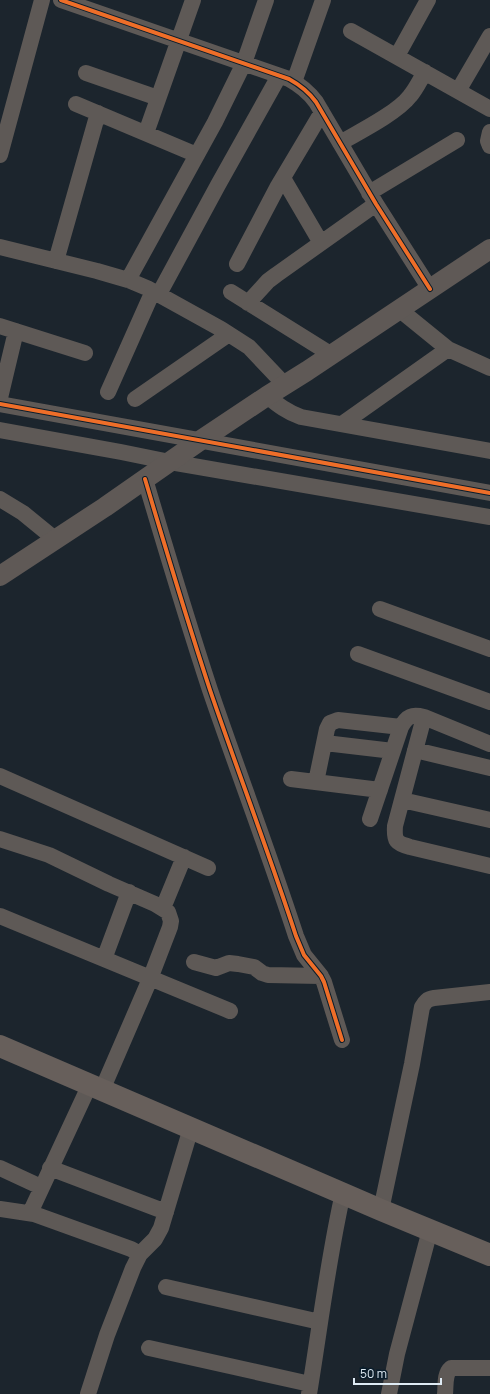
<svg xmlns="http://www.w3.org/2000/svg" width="490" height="1394" viewBox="0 0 490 1394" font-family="Manrope,sans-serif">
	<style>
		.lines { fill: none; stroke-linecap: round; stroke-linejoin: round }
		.minor { stroke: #5e5956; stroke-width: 16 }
		.major { stroke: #5f5956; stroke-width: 20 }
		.highway { stroke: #675f5b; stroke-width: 22 }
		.cycleway-casing { stroke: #0a1d2b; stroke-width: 6 }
		.cycleway { stroke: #ee6e29; stroke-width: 4 }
	</style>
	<rect width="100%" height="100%" fill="#1c252d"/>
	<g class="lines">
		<path class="minor" d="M61 0 289 79C300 85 308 91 316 102L376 204 430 289
			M351 31 490 109
			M397 56 428 0
			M86 73 158 98
			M294 82 323 0
			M458 91 490 36
			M76 104 197 155
			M490 132 488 141 490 146
			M146 133 193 0
			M340 143C359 132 397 113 410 96 416 89 420 80 425 72
			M0 155 42 0
			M283 178 321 243
			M369 193 457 140
			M0 247 97 271 128 280 147 288 221 329 249 347 285 385
			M56 261 98 113
			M237 264 278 186 322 112
			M128 280 215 122 244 63 266 0
			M231 292 332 355
			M159 294 218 185 279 76
			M248 303 268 281 276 275 376 204
			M400 310 448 349 490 368
			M0 326 85 353
			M108 392 153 291
			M267 396C278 405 287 412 301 417L490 451
			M0 398 16 331
			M135 399 229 334
			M0 404 490 493
			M342 424 448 349
			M0 430 121 452 170 462 490 517
			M145 479C166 550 187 620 210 690 238 772 269 853 296 936L304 955 321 976 324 982 342 1040
			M0 499 23 513 56 540
			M380 609 490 649
			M358 654 490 702
			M424 717 395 826C394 841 396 843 410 847L490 866
			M325 743 393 751
			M415 750 490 768
			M0 776 208 868
			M291 779 380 790
			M316 782 327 729 330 723 338 720 401 727
			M402 800 490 820
			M370 819 401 727C407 716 412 714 424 717L490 744
			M0 839 49 855 109 884 155 904 168 912 171 921 170 927 150 979 102 1090
			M163 908 184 857
			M0 916 230 1011
			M104 959 129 892
			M194 962 216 968 229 963 238 964 254 967 262 973 268 975 321 976
			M0 1168 41 1187
			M50 1168 166 1212
			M0 1209 34 1214 131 1249 140 1254
			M381 1210 412 1064 422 1007C425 1002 427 999 434 998L490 992
			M30 1213 90 1084
			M166 1287 320 1322
			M149 1348 310 1384
			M88 1394 107 1335 133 1268 140 1254 155 1239 161 1228 191 1128
			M309 1394C320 1327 328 1259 343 1193
			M389 1394 397 1354 430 1230
			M445 1394C446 1386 444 1374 451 1368H490"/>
		<path class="major" d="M0 576 105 507 201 440 267 396 307 371 490 249"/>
		<path class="highway" d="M0 1046 381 1210 490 1255"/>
		<g class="cycleway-casing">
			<path id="cycleway" d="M61 0 289 79C300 85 308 91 316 102L376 204 430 289
				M0 404 490 493
				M145 479C166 550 187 620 210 690 238 772 269 853 296 936L304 955 321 976 324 982 342 1040"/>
		</g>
		<use href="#cycleway" class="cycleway"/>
	</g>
	<path d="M354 1378v6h87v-6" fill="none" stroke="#dfebf4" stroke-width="2"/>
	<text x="360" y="1378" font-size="12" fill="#dfebf4" stroke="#0a1d2b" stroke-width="3" paint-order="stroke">50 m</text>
</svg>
